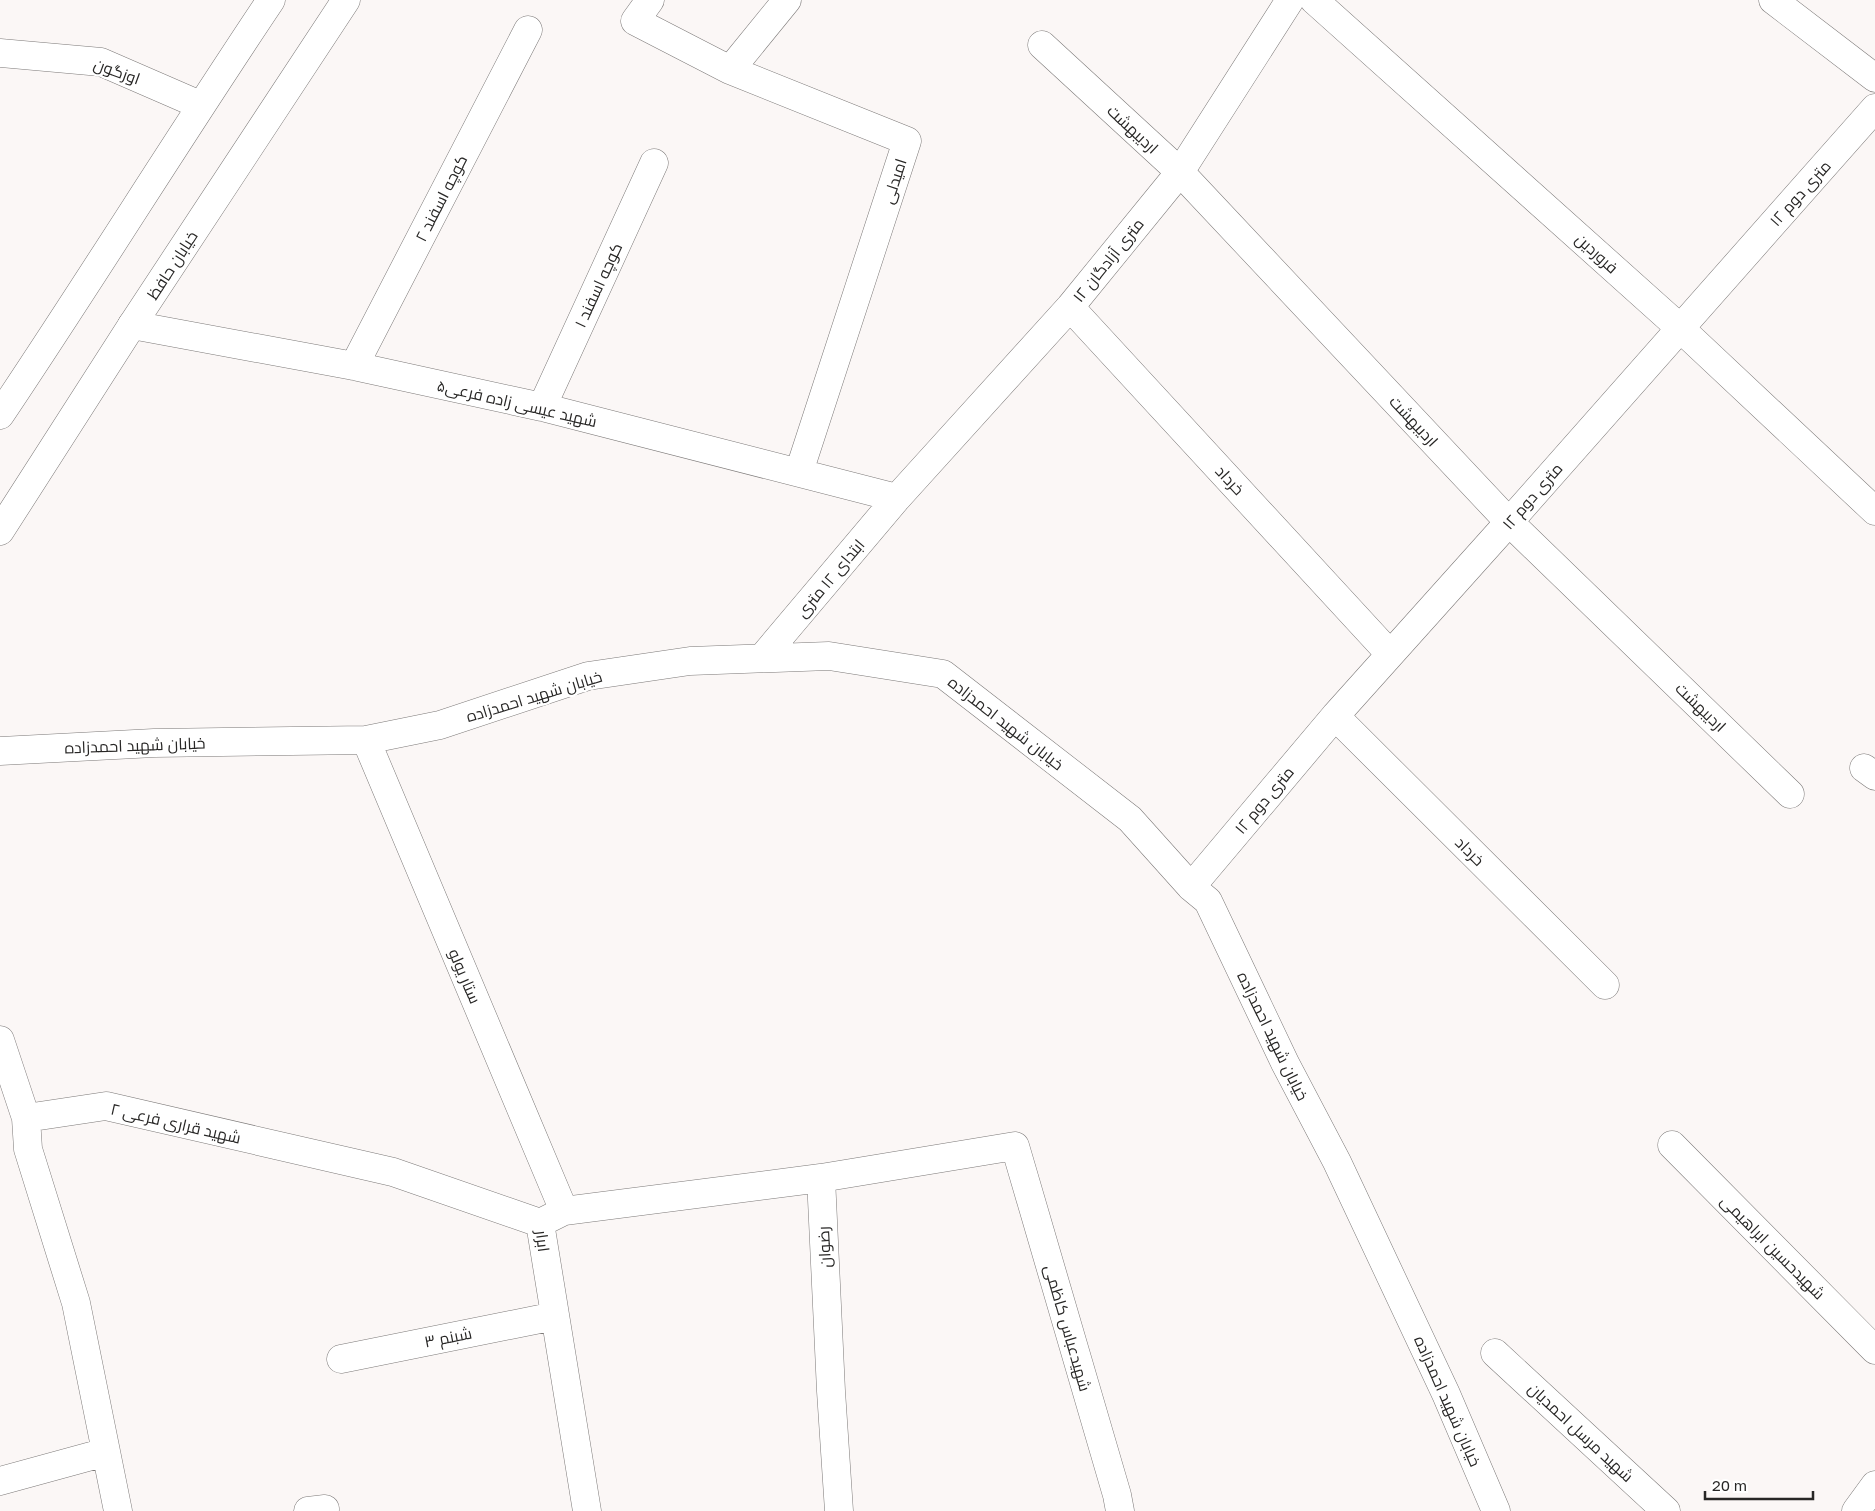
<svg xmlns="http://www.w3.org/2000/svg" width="1875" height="1511" viewBox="0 0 1875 1511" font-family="'Golos Text',Cairo,sans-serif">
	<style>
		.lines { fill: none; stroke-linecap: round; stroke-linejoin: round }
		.minor-casing { stroke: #7c7978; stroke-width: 29 }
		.major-casing { stroke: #7c7978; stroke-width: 29 }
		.minor { stroke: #fff; stroke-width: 28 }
		.major { stroke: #fff; stroke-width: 28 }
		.labels { text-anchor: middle; stroke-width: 4.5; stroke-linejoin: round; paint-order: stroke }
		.street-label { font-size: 16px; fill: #282726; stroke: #fff }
	</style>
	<rect width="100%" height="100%" fill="#fbf7f6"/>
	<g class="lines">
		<g class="minor-casing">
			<path id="minor" d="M650 0 635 21 730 70 907 141 799 472
				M1314 0 1680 328 1875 511
				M1773 0 1875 78
				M1042 45 1180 172 1509 522 1790 794
				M0 53 101 62 200 105
				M730 70 787 0
				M1070 307 1390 654
				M132 325 354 366 542 407 897 498
				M354 366 528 30
				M542 407 654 163
				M762 658 897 498 1070 307 1180 172 1290 0
				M1335 716 1605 985
				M366 740 564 1211
				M0 751 154 743 366 740 440 725 588 676 690 661 829 656 943 674 1130 819 1191 887 1208 901 1285 1063 1337 1162 1446 1394 1496 1511
				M1864 768 1875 776
				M1191 887 1335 716 1509 522 1875 108
				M0 1040 26 1118
				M1672 1145 1875 1350
				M1495 1353 1666 1511
				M341 1359 555 1316
				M0 1481 106 1452
				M118 1511 76 1303 28 1149 26 1118 106 1106 393 1172 540 1223
				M308 1511 325 1509
				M587 1511 540 1223 564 1211 821 1178
				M839 1511 831 1391 821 1178 1015 1146 1117 1495 1120 1511
				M1856 1511 1875 1485"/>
		</g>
		<g class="major-casing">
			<path id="major" d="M0 415C92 278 179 137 271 0
				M0 531 132 325 346 0"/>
		</g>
		<use href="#minor" class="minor"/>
		<use href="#major" class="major"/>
	</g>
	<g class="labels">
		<g class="street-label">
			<text transform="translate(117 71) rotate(20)" y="6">اوزگون</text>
			<text transform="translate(1133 129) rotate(43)" y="6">اردیبهشت</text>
			<text transform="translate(894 181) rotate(-72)" y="6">امیدلی</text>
			<text transform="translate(1800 193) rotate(-48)" y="6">۱۲ متری دوم</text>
			<text transform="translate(441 198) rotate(-63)" y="6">کوچه اسفند ۲</text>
			<text transform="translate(1597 253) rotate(42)" y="6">فروردین</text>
			<text transform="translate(1108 260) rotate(-51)" y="6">۱۲ متری آزادگان</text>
			<text transform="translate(172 265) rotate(-57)" y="6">خیابان حافظ</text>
			<text transform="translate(598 285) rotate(-65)" y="6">کوچه اسفند ۱</text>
			<text transform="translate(517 403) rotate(13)" y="6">شهید عیسی زاده فرعی۵</text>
			<text transform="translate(1414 421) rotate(47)" y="6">اردیبهشت</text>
			<text transform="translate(1230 480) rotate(47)" y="6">خرداد</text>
			<text transform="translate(1532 496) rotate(-49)" y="6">۱۲ متری دوم</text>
			<text transform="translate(830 578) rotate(-50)" y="6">ابتدای ۱۲ متری</text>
			<text transform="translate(534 696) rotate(-17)" y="6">خیابان شهید احمدزاده</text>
			<text transform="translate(1701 707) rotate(44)" y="6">اردیبهشت</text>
			<text transform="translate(1006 723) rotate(38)" y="6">خیابان شهید احمدزاده</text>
			<text transform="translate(135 745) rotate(-2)" y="6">خیابان شهید احمدزاده</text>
			<text transform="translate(1264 800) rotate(-50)" y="6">۱۲ متری دوم</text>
			<text transform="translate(1470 851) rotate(45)" y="6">خرداد</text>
			<text transform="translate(465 976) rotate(67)" y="6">ستار یولو</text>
			<text transform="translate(1273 1036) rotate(64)" y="6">خیابان شهید احمدزاده</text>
			<text transform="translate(176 1123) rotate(13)" y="6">شهید قراری فرعی ۲</text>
			<text transform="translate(543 1241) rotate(83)" y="6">ابرار</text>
			<text transform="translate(824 1247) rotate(-93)" y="6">رضوان</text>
			<text transform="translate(1773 1247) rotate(45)" y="6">شهیدحسین ابراهیمی</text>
			<text transform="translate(1068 1328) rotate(74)" y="6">شهیدعباس کاظمی</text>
			<text transform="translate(448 1337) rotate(-11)" y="6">شبنم ۳</text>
			<text transform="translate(1448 1401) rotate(66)" y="6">خیابان شهید احمدزاده</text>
			<text transform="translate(1581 1432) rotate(43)" y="6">شهید مرسل احمدیان</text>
		</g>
	</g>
	<path d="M1705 1491v8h108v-8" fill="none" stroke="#282726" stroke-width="2.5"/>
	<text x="1712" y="1491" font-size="15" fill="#282726" stroke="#ffffff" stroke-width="4" paint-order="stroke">20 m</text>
</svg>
